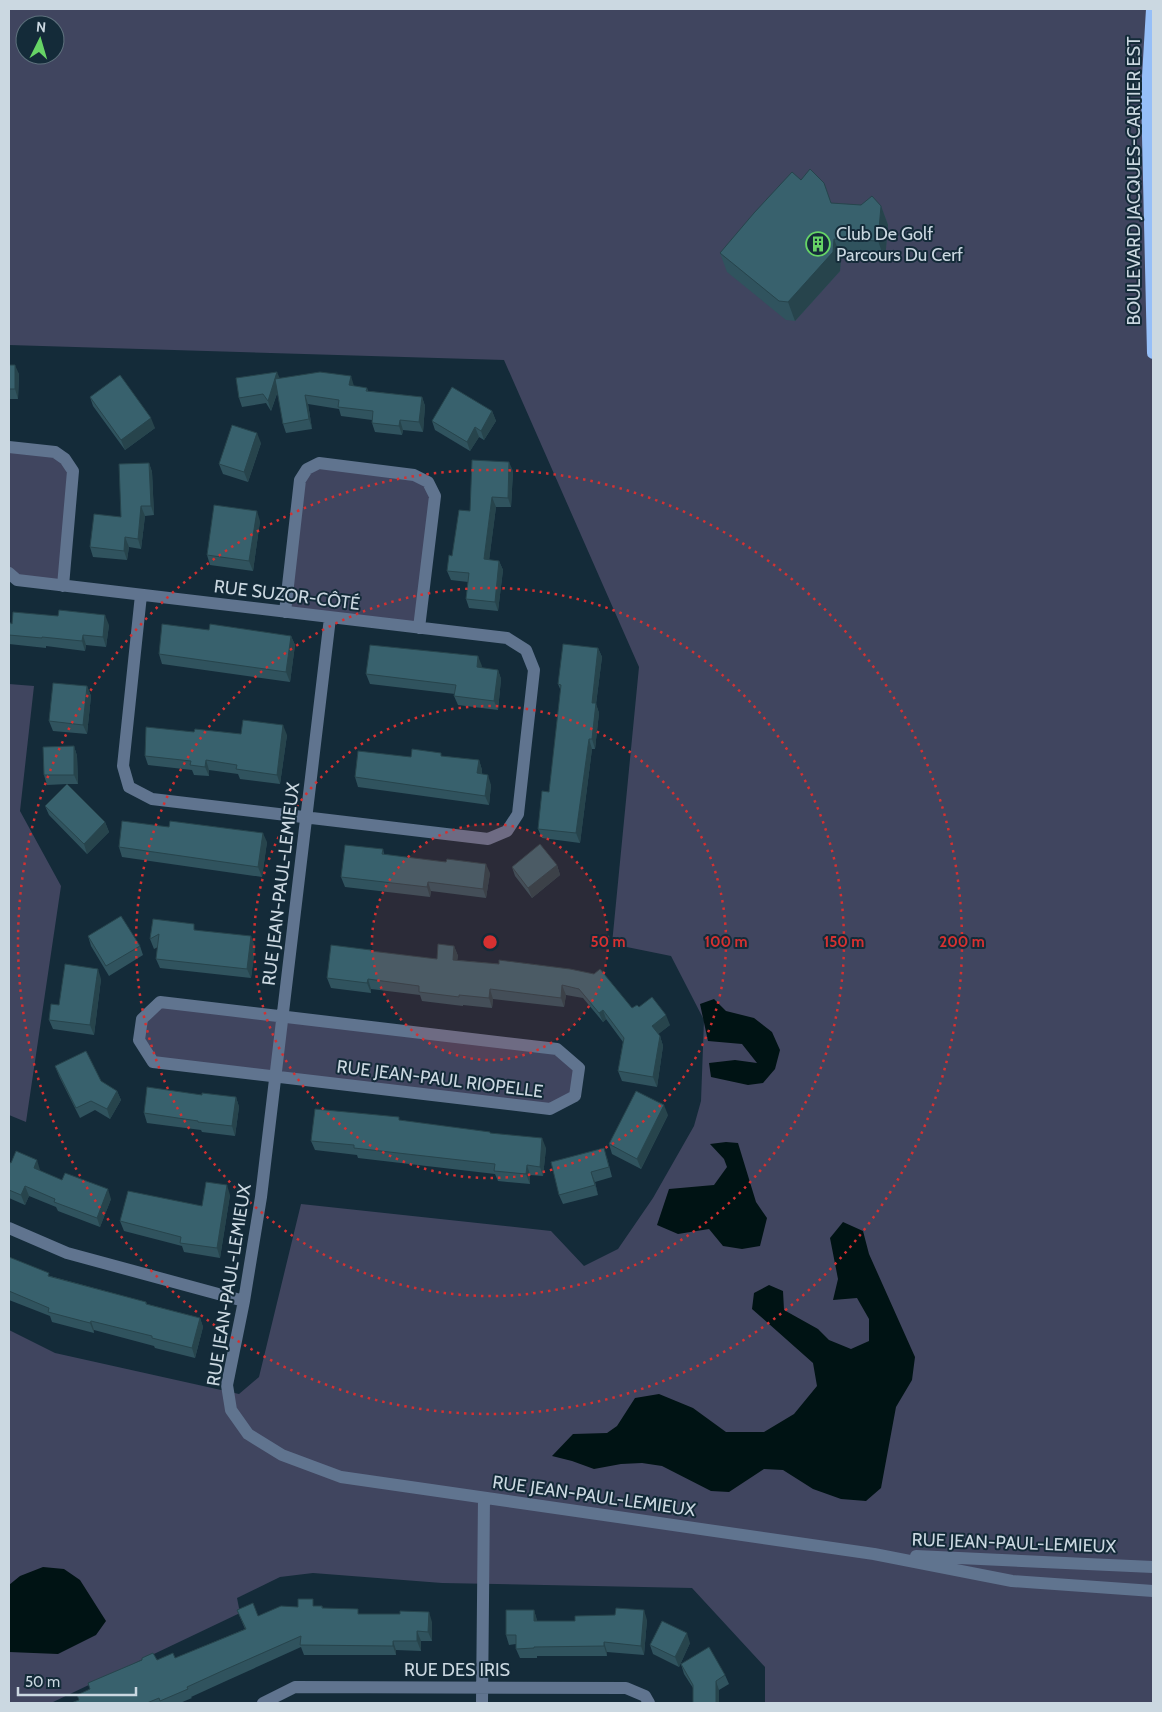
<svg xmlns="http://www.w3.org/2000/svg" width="1162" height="1712" viewBox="0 0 1162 1712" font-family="Cabin,sans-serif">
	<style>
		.green { fill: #40455f; fill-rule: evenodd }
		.water { fill: #001314 }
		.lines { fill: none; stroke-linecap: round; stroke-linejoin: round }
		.minor { stroke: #60748f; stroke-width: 12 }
		.major { stroke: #96bff8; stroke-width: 12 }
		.wall { fill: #30535e }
		.shaded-wall { fill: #27444c }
		.building { fill: #38616d; stroke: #27444c }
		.ring { fill: none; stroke: #d53131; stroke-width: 2.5; stroke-dasharray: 2.5 5 }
		.labels { text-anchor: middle; stroke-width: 4; stroke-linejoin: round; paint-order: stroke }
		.street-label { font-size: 18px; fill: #cbd8e1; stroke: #142b39 }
		.poi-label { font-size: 18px; fill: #cbd8e1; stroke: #142b39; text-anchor: start }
		.centre { fill: #d53131; stroke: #142b39; stroke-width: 2.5 }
		.ring-label { font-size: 15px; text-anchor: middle; font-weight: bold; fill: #d53131; stroke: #142b39; stroke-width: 4; stroke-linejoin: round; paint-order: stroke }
	</style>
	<rect width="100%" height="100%" fill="#142b39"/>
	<path class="green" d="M9 9H1153V1703H765V1667L692 1588 442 1583 313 1573 280 1577 237 1598 240 1613 51 1703H9V1330L55 1353 239 1394 259 1377 301 1204 551 1231 584 1266 618 1249 653 1198 694 1126 701 1101 704 1020 671 956 612 944 639 667 504 360 9 345ZM25 25H55V55H25Z
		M9 447 55 452 73 471 63 586 9 573Z
		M319 463 414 475 435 496 419 628 285 612 300 480Z
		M9 684 34 686 20 811 61 886 26 1122 9 1115Z
		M160 1002 557 1049 579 1068 575 1096 550 1109 153 1062 139 1040 142 1019Z"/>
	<path class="water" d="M714 999 726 1011 754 1018 772 1032 780 1050 775 1069 763 1083 748 1085 711 1077 709 1063 735 1060 757 1063 742 1044 708 1041 700 1004Z
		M726 1142 738 1143 756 1202 767 1218 760 1246 742 1249 723 1246 709 1229 678 1234 657 1225 669 1189 714 1185 727 1167 724 1159 710 1144Z
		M843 1222 863 1231 869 1254 915 1357 912 1380 896 1407 881 1488 866 1501 841 1499 813 1489 783 1470 764 1469 729 1492 711 1491 662 1466 642 1463 621 1464 594 1469 572 1461 552 1456 573 1434 607 1433 617 1426 635 1398 659 1394 693 1408 726 1432H764L794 1414 817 1386 813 1363 752 1309 754 1293 769 1285 783 1291 784 1310 818 1329 829 1340 851 1349 869 1341V1319L857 1298 833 1300 838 1279 830 1238Z
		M43 1567 64 1569 80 1580 106 1621 96 1635 58 1654 9 1652V1585L20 1576Z"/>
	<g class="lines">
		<path class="minor" d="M9 447 55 452 65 459 73 471 63 586
			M9 573 17 580 507 638 526 650 534 670 518 814 507 831 488 839 152 799 129 787 123 766 141 595
			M285 612 300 480 307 469 319 463 414 475 428 482 435 496 419 628
			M330 618 261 1197 244 1301 227 1385 231 1410 248 1434 282 1455 341 1477 874 1554 1012 1581 1153 1591
			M160 1002 557 1049 579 1068 575 1096 550 1109 153 1062 139 1040 142 1019Z
			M9 1228 67 1253 244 1301
			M916 1556 1153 1567
			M263 1703 295 1687 626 1688 645 1696 649 1703
			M482 1703 484 1498"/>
		<path class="major" d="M1152 9 1147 93 1153 353"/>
	</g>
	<path class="wall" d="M801 180 832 203 881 206 888 225 885 260 841 257 840 271 795 321 786 320 727 272 720 253Z
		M9 365 19 374 18 399H9Z
		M280 378 354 386 367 388 368 391 422 397 425 406 423 432 403 430 402 435 375 432 372 423V420L341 416 339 409 308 404 312 429 286 433 283 424 278 391 271 411 266 403 242 407 239 398Z
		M90 397 155 428 125 450 93 406Z
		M492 411 496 421 484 440 479 437 470 451 435 430 432 421Z
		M261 443 248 482 223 474 219 464Z
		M149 463 152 472 154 515 145 516 141 549 129 547 127 560 93 557 90 547 121 517Z
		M513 471 511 507H496L489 560 499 561 503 570 498 611 469 608 466 599 468 582 451 580 447 571 470 511Z
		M260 521 253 571 210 565 207 555Z
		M9 622 12 624 109 625 106 647 86 645 85 651 46 646V648L9 644Z
		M209 630 291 636 295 645 290 682 162 664 159 654Z
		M598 648 602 657 596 704 599 713 595 749H592L580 843 542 838 538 829 549 792 561 691 558 684Z
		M478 656 481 668 498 670 501 679 498 710 458 705 454 696 455 694 370 684 366 674Z
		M87 686 91 696 87 734 53 731 49 721Z
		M194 732 241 734 287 735 280 784 240 779 238 774 209 770V776L194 775 192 770 148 765 145 756Z
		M74 746 77 756 78 784H67L105 822 109 832 87 854 49 815 45 806 67 784 47 785 44 775Z
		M443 756 479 760 482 770V774L491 785 489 805 358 787 355 777 411 757Z
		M267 842 262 877 122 857 119 847Z
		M383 849 384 854 490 873 486 898 431 891 430 897 345 887 341 877Z
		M557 865 560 875 532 898 515 876 512 867Z
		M153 919 196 930 255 946 251 978 160 968 156 959 158 947 154 949 150 939Z
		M88 936 140 946 143 955 109 976 91 946Z
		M454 946 458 956 457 960 499 964V960L632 1008 639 1007 670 1025 658 1034 660 1036 663 1046 657 1087 622 1081 618 1071 623 1042 606 1019 603 1022 583 998 566 995 564 1007 493 999 492 1008 463 1005V1006L422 1001 420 995 371 989V993L331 988 327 978 371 950 372 952 437 959Z
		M101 979 94 1035 53 1029 49 1020 59 1005Z
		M55 1066 117 1091 121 1100 110 1119 95 1110 80 1118 59 1076Z
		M202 1095 236 1097 239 1107 235 1136 202 1132 201 1130 147 1123 144 1113Z
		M668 1115 641 1169 612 1154 609 1144Z
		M400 1120 490 1133 546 1148 543 1176 530 1175V1184L498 1181 495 1174 358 1158 357 1155 315 1150 311 1141Z
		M607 1158 612 1177 595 1182 598 1195 563 1204 559 1195Z
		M9 1162 40 1170V1171L62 1180 111 1199 100 1227 58 1211 56 1207 29 1196 25 1205 9 1198Z
		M230 1195 220 1258 184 1252 182 1246 124 1231 120 1221 202 1206Z
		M9 1257 50 1276 146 1302 147 1304 200 1318 203 1327 195 1358 155 1348 154 1346 94 1330V1333L52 1322 50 1316 9 1300Z
		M322 1606 323 1608 360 1614 432 1622V1641H421V1651L396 1650V1655H304L301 1647 226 1681 191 1697 192 1698 180 1703H71L79 1700 157 1660 175 1658 245 1629 237 1610 258 1616 298 1607Z
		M534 1610 537 1621H575L647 1620 644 1655 607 1652V1656H537V1658H520L516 1649V1644L509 1645 506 1635Z
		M690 1643 679 1667 653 1654 650 1645Z
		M681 1664 725 1675 729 1684 719 1690 693 1688 684 1674Z"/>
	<path class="shaded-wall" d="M881 206 888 225 885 260 878 241Z
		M834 239 841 257 840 271 795 321 788 302Z
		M15 365 19 374 18 399 15 389Z
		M277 372 281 381 271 411 268 401Z
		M351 376 354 386 353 395 349 385Z
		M305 395 308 404 312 429 309 419Z
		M422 397 425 406 423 432 419 422Z
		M492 411 496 421 484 440 481 431Z
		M151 418 155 428 125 450 121 440Z
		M400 420 403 430 402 435 399 426Z
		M475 427 479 437 470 451 467 442Z
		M257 433 261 443 248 482 244 472Z
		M509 462 513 471 511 507 508 498Z
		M149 463 152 472 154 515 151 506Z
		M492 497 496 507 488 569 484 559Z
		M141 506 145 516 141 549 138 539Z
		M257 511 260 521 253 571 249 561Z
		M125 537 129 547 127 560 124 551Z
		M499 561 503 570 498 611 495 602Z
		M105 615 109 625 106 647 103 637Z
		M83 635 86 645 85 651 82 641Z
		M291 636 295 645 290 682 286 672Z
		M598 648 602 657 596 704 599 713 595 749 592 739V703Z
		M478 656 482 666 480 677 477 667Z
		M498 670 501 679 498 710 494 701Z
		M87 686 91 696 87 734 83 725Z
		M283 725 287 735 280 784 277 775Z
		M589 739 592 749 580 843 576 833Z
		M74 746 77 756 78 784 74 775Z
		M206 760 209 770V776L205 767Z
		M479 760 482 770 481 783 477 773Z
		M488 775 491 785 489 805 485 796Z
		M105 822 109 832 87 854 84 844Z
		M263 833 267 842 262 877 258 867Z
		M486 864 490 873 486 898 483 889Z
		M557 865 560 875 532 898 528 888Z
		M428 882 431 891 430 897 427 887Z
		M251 936 255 946 251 978 247 969Z
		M454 946 458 956 456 969 453 960Z
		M98 969 101 979 94 1035 90 1025Z
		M368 979 371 989V993L367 983Z
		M562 985 566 995 564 1007 561 998Z
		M490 989 493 999 492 1008 489 998Z
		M603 1010 606 1019 603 1022 599 1013Z
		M666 1015 670 1025 656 1036 652 1026Z
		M660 1036 663 1046 657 1087 653 1077Z
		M117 1091 121 1100 110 1119 107 1109Z
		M236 1097 239 1107 235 1136 232 1126Z
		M664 1105 668 1115 641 1169 637 1159Z
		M542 1138 546 1148 543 1176 540 1167Z
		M37 1160 40 1170 37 1178 34 1168Z
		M527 1165 530 1175V1184L526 1174Z
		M591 1172 595 1182 598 1195 595 1185Z
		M227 1185 230 1195 220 1258 217 1248Z
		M25 1186 29 1196 25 1205 21 1195Z
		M108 1189 111 1199 100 1227 97 1218Z
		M200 1318 203 1327 195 1358 192 1348Z
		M91 1321 94 1330V1333L90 1323Z
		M534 1610 537 1620V1631L534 1621Z
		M644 1610 647 1620 644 1655 641 1646Z
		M429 1612 432 1622V1641L428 1632Z
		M417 1631 421 1641V1651L417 1641Z
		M687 1633 690 1643 679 1667 675 1657Z
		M393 1641 396 1650V1655L393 1646Z
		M604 1642 607 1652V1656L604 1646Z
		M716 1681 719 1690V1703H716Z"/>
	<path class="building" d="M810 169 824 183 831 203 861 205 872 196 881 206 878 241 834 239 833 252 788 302 779 301 720 253 754 213 792 172 801 180Z
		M9 365H15V389H9Z
		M277 372 268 401 263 394 239 398 236 378Z
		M320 372 351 376 349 385 367 388 366 391 422 397 419 422 400 420 399 426 372 423 373 411 338 407 339 400 305 395 309 419 283 424 275 379Z
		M120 375 151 418 121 440 90 397Z
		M452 387 492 411 481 431 475 427 467 442 432 421Z
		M232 425 257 433 244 472 219 464Z
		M472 460 509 462 508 498 492 497 484 559 499 561 495 602 466 599 469 573 447 571 449 555 452 556 459 510 470 511Z
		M149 463 151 506H141L138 539 125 537 124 551 90 547 94 514 121 517 119 464Z
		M214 505 257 511 249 561 207 555Z
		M59 610 105 615 103 637 83 635 82 641 42 637V638L9 635V622L12 624 13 612 58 616Z
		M162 624 209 630 210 624 291 636 286 672 159 654Z
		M563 644 598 648 592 703H596L592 739H589L576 833 538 829 542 791 549 792 561 685 558 684Z
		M370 645 478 656 477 667 498 670 494 701 454 696 456 685 366 674Z
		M53 683 87 686 83 725 49 721Z
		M243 720 283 725 277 775 236 769 237 765 206 760 205 767 190 765 191 761 145 756 146 727 194 732 195 729 241 734Z
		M74 746V775H44L43 747Z
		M412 749 441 753V756L479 760 477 773 488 775 485 796 355 777 358 751 411 757Z
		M67 784 105 822 84 844 45 806Z
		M122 821 169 827 170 821 263 833 258 867 119 847Z
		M540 844 557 865 528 888 512 867Z
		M345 845 383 849 382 854 446 862 447 859 486 864 483 889 428 882 427 887 341 877Z
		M121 916 140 946 106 966 88 936Z
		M153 919 194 924V930L251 936 247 969 156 959 159 934 150 939Z
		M438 944 454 946 453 960 499 964V960L570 969 594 974 600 969 632 1008 637 1005 639 1007 652 997 666 1015 652 1026 660 1036 653 1077 618 1071 624 1038 603 1010 599 1013 579 989 562 985 561 998 490 989 489 998 459 995V997L419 992V986L368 979 367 983 327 978 331 945 371 950V951L437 959Z
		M65 964 98 969 90 1025 49 1020 51 1004 59 1005Z
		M86 1051 101 1081 117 1091 107 1109 91 1101 76 1108 55 1066Z
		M147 1087 202 1095V1093L236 1097 232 1126 198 1122V1121L144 1113Z
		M636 1091 664 1105 637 1159 609 1144Z
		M315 1109 399 1117V1120L490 1132V1133L542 1138 540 1167 527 1165 526 1174 494 1171 495 1164 354 1148V1145L311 1141Z
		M604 1148 609 1167 591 1172 595 1185 559 1195 551 1162Z
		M16 1151 37 1160 34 1168 62 1180 65 1173 108 1189 97 1218 54 1202 55 1199 25 1186 21 1195 9 1190V1162L11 1163Z
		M206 1182 227 1185 217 1248 180 1243 181 1237 120 1221 128 1191 202 1206Z
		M9 1257 49 1273 48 1276 146 1302V1304L200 1318 192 1348 152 1338V1336L91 1321 90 1323 48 1312 49 1308 9 1291Z
		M298 1599H313V1606H322V1608L358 1609V1614H400V1611L429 1612 428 1632 417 1631V1641H393V1646L300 1645 301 1636 222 1671 187 1687 188 1689 160 1701 159 1698 147 1703H71L79 1700 77 1695 90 1689 88 1683 142 1660V1658L153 1653 157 1660 173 1653 175 1658 246 1629 237 1610 253 1603 258 1616 281 1606 298 1607Z
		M616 1608 644 1610 641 1646 604 1642V1646L534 1647V1648L516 1649V1635H506V1610H534V1621H575V1616L615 1615Z
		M662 1621 687 1633 675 1657 650 1645Z
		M709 1647 725 1675 716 1681V1703H693V1685L681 1664Z"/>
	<circle cx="490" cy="942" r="118" fill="#d53131" fill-opacity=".12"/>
	<g class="ring">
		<circle cx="490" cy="942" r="118"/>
		<circle cx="490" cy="942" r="236"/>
		<circle cx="490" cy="942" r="354"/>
		<circle cx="490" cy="942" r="472"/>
	</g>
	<defs>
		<g id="building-ring" transform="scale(1.25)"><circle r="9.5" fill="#142b39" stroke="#66d466" stroke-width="1.5"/><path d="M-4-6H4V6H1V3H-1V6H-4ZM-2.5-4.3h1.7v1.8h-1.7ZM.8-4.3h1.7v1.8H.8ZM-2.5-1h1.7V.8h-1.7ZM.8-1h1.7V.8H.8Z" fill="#66d466"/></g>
	</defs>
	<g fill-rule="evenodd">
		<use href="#building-ring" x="818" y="244"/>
	</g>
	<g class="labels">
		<g class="street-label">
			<text transform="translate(1134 181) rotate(-90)" y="6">BOULEVARD JACQUES-CARTIER EST</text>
			<text transform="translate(287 595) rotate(7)" y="6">RUE SUZOR-CÔTÉ</text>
			<text transform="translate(281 884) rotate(-83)" y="6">RUE JEAN-PAUL-LEMIEUX</text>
			<text transform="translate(440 1079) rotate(7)" y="6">RUE JEAN-PAUL RIOPELLE</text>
			<text transform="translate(229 1285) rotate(-81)" y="6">RUE JEAN-PAUL-LEMIEUX</text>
			<text transform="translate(594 1496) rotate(8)" y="6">RUE JEAN-PAUL-LEMIEUX</text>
			<text transform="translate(1014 1543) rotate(2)" y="6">RUE JEAN-PAUL-LEMIEUX</text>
			<text x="457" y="1676">RUE DES IRIS</text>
		</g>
		<g class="poi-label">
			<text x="836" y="240">Club De Golf<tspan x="836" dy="21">Parcours Du Cerf</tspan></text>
		</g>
	</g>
	<circle cx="490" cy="942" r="8" class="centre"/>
	<g class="ring-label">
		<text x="608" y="947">50 m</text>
		<text x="726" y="947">100 m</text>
		<text x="844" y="947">150 m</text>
		<text x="962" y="947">200 m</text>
	</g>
	<rect width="1162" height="1712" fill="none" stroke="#cbd8e1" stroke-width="20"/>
	<g transform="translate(40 40) rotate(5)"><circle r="24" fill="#142b39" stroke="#5d707c"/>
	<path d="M0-4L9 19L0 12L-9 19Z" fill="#66d466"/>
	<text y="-8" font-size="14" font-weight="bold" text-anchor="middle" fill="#cbd8e1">N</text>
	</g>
	<path d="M18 1687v8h118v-8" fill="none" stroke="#cbd8e1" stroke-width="2.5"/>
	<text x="25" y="1687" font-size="15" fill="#cbd8e1" stroke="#142b39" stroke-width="4" paint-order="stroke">50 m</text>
</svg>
